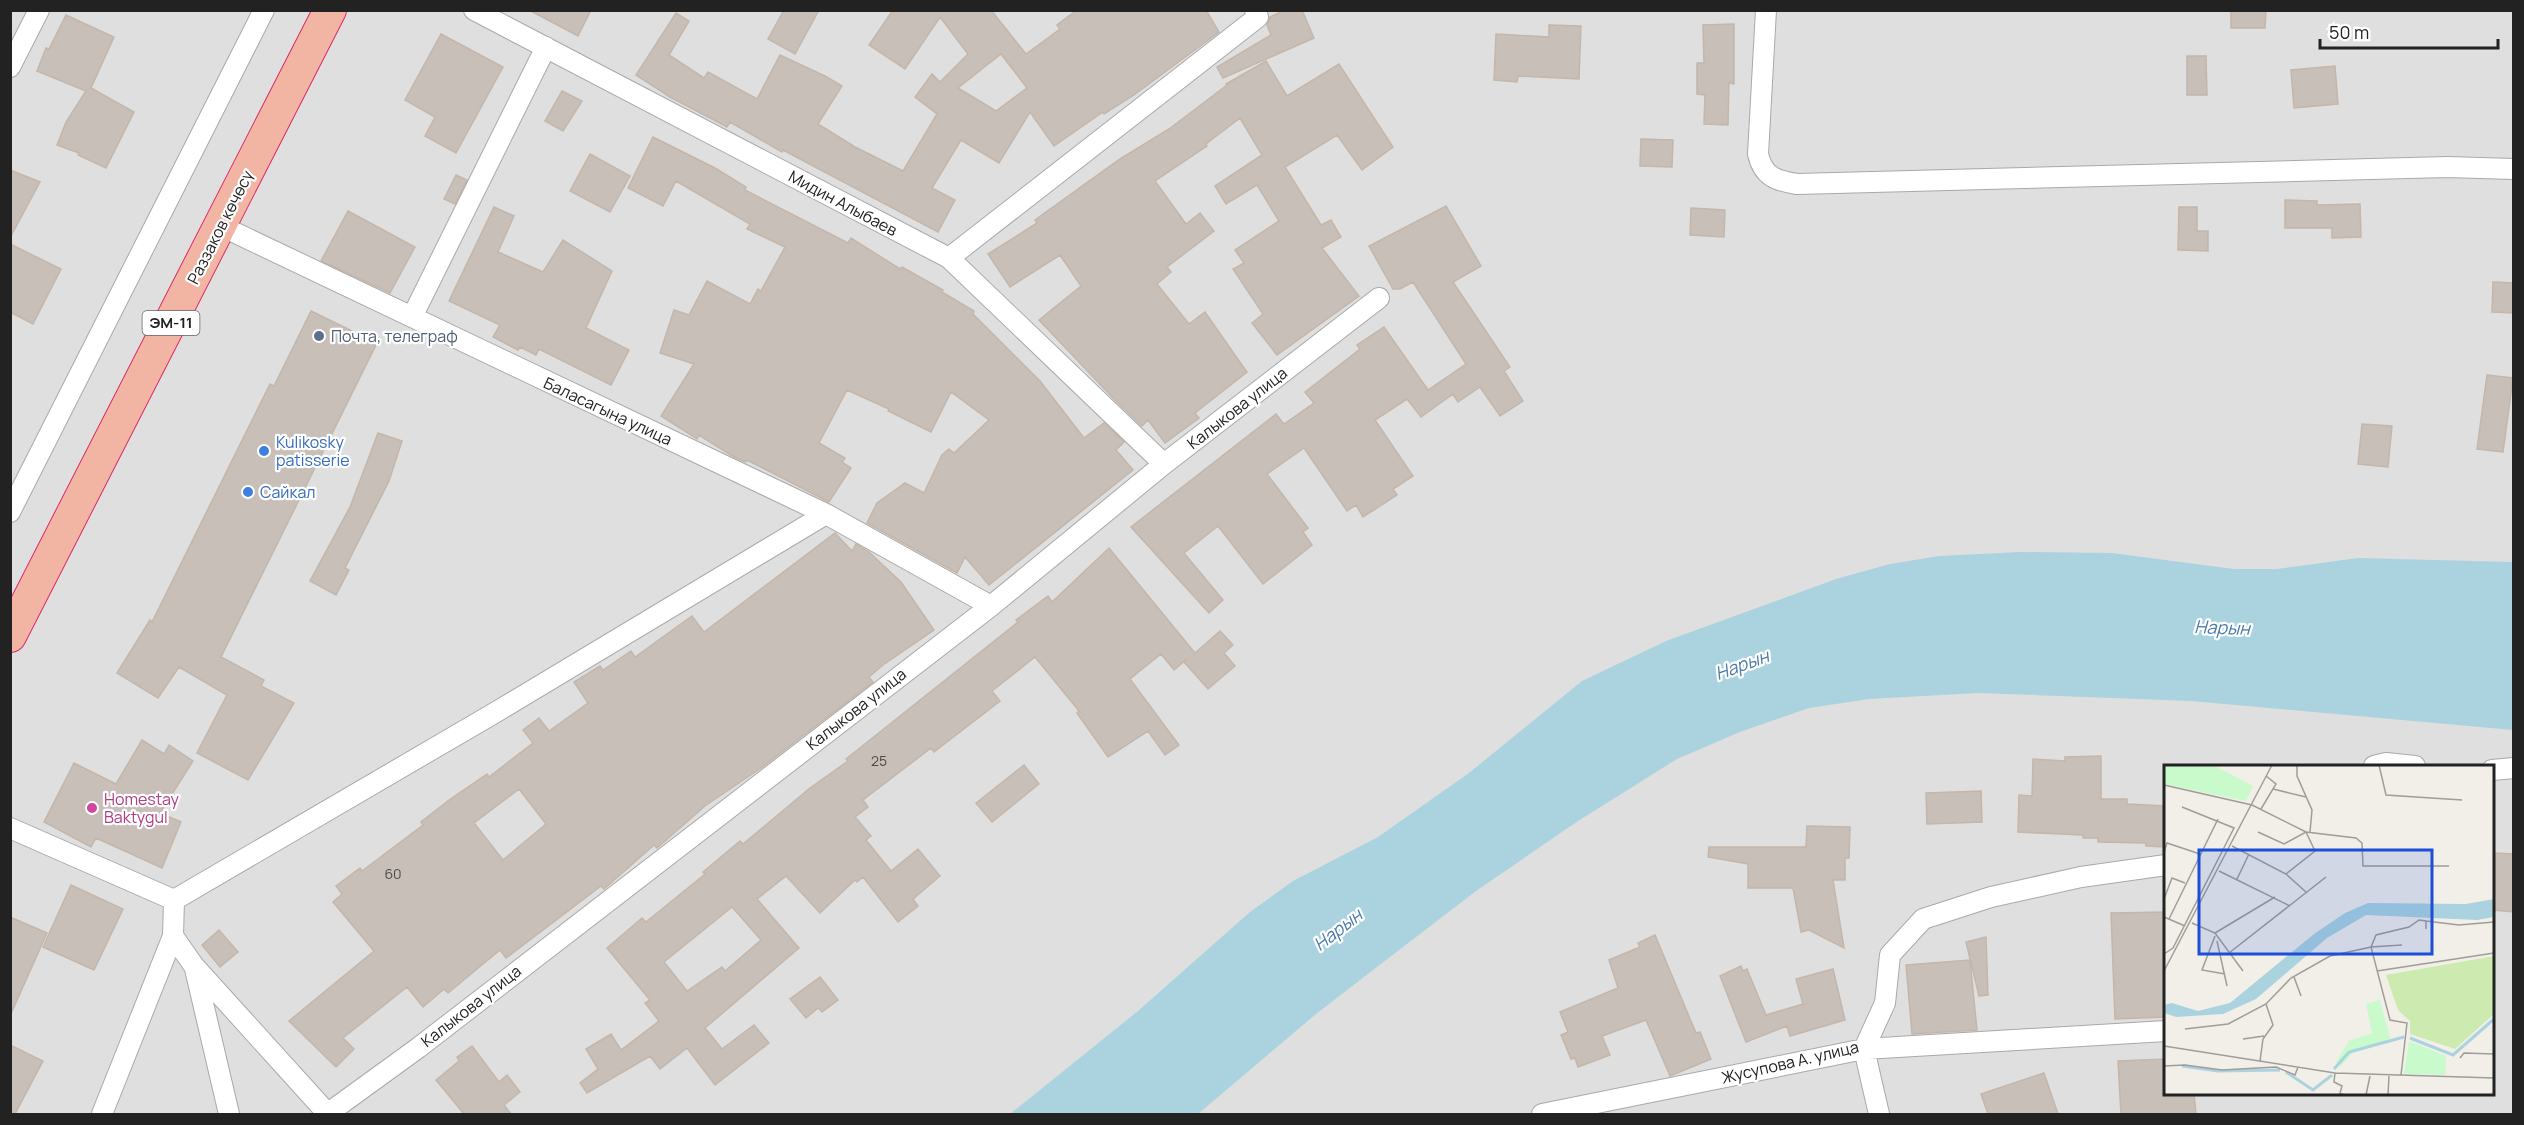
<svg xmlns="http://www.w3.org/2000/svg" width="2524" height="1125" viewBox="0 0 2524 1125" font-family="Manrope,sans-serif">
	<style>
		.residential { fill: #e0dfdf; fill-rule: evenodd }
		.water { fill: #aad3df }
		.building { fill: #c7bfb8; stroke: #c4b6ab; stroke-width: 1.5; fill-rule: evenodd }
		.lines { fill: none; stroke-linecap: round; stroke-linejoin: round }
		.minor-casing { stroke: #a9a9a9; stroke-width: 22 }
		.trunk-casing { stroke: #dc2a67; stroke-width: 34 }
		.minor { stroke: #fff; stroke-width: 20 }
		.trunk { stroke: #f2b4a3; stroke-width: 32 }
		.service-dot { fill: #5c6f8a; stroke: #fff; stroke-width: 2 }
		.shop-dot { fill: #3f7fe0; stroke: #fff; stroke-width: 2 }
		.hotel-dot { fill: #d1479c; stroke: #fff; stroke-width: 2 }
		.labels { text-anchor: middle; stroke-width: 4.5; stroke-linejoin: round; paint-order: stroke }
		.number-label { font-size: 14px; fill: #4b4948 }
		.shield { fill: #fff; stroke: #646464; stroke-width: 1.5 }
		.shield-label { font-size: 15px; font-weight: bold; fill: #222 }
		.street-label { font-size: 16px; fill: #222; stroke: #fff }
		.service-label { font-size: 16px; fill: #4e5e75; stroke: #fff; text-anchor: start }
		.shop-label { font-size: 16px; fill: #366cbe; stroke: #fff; text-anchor: start }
		.hotel-label { font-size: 16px; fill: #b23c85; stroke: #fff; text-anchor: start }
		.water-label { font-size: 18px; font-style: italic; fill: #4a7aab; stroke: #fff }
		.inset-river { fill: none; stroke: #aad3df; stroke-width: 3 }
		.inset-road { fill: none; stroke: #9f9d99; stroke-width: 1.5 }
		.view { fill: #1d4ed8; fill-opacity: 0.15; stroke: #1d4ed8; stroke-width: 3 }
		.inset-edge { fill: none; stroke: #222; stroke-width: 3 }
	</style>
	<rect width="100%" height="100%" fill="#f2efe9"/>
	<path class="residential" d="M10 11H2513V1114H11ZM2166 766H2492V1094H2166Z"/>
	<path class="water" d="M2021 552 2112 553 2234 569H2277L2358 558 2513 562V730L2191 701 1978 693 1869 699 1809 708 1740 732 1677 759 1578 821 1476 891 1390 957 1316 1014 1198 1114H1010L1138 1011 1250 912 1293 881 1378 837 1469 773 1582 681 1666 641 1836 579 1890 564 1939 556Z"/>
	<path class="building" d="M529 10H591L578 36Z
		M784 10H819L795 54 768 39Z
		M893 10H991L1026 54 1060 29 1057 25 1077 10H1206L1219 32 1134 95 1104 114 1103 112 1054 146 1030 112 999 163 961 140 932 188 955 200 938 232 783 150 782 152 730 122 727 127 670 97 636 75 676 13 689 21 669 55 704 78 708 72 757 99 780 55 825 76 842 86 818 124 855 147 903 171 937 114 915 97 932 74 940 82 968 54 940 17 905 69 869 45ZM1001 54 1027 88 996 111 958 88Z
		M1285 10H1302L1314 38 1223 78 1217 67 1271 35 1267 25 1270 17Z
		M2231 10H2266L2265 28H2231Z
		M66 15 114 37 91 88 134 112 106 168 78 155 79 153 57 145 66 122 86 91 37 71 46 48 49 49Z
		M1734 24V84L1729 83 1728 125 1704 124 1705 95 1697 94V63H1704L1703 25Z
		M1549 25 1581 26 1579 79 1518 76 1517 82 1494 80 1496 34 1549 37Z
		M441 34 503 67 456 153 425 136 435 117 405 100Z
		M2187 56H2206L2207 95H2187Z
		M1266 61 1287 96 1339 64 1393 147 1362 170 1337 135 1285 167 1321 225 1331 220 1341 237 1322 248 1359 296 1277 355 1252 323 1263 314 1233 269 1244 263 1235 250 1279 221 1257 185 1226 204 1215 186 1262 155 1240 118 1206 144 1207 146 1155 181 1186 224 1200 213 1214 231 1167 267 1171 272 1157 284 1189 324 1205 312 1247 372 1195 413 1199 418 1165 443 1148 420 1142 426 1115 400 1039 320 1081 286 1060 255 1010 287 988 254 1037 223 1035 220 1120 159 1169 129 1227 85 1226 84Z
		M2335 66 2338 104 2294 108 2291 70Z
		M562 91 582 101 563 131 545 121Z
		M653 137 715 168 746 187 745 190 848 243 851 238 900 269 902 267 943 290 942 292 974 311 973 314 1040 381 1084 438 1104 423 1124 442 1116 450 1133 470 989 585 965 557 957 573 867 523 877 503 905 483 924 493 942 455 949 449 954 453 989 420 951 392 931 432 888 411 889 409 847 390 819 443 845 458 842 462 851 468 829 502 747 460 746 462 734 457 699 435 697 439 661 416 694 364 660 353 674 310 689 315 707 281 750 304 758 289 761 291 785 247 747 229 750 224 676 181 663 206 628 188Z
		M1641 139 1673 140 1672 167 1640 166Z
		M590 154 630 176 610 212 570 191Z
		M10 170 40 182 10 238Z
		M456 175 467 180 455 204 444 199Z
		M2285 200 2317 201V205L2360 204 2361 237 2332 238V228H2285Z
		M1446 206 1481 266 1453 282 1510 367 1504 371 1523 401 1500 416 1480 387 1458 402 1453 394 1421 417 1407 399 1375 420 1413 476 1393 489 1397 495 1363 517 1356 505 1347 511 1304 448 1267 474 1308 528 1303 532 1312 545 1263 584 1218 526 1184 553 1223 600 1209 613 1131 527 1276 414 1284 424 1314 403 1305 392 1360 349 1357 345 1384 327 1428 390 1466 364 1413 282 1400 289H1393L1369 246Z
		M494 207 514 216 498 252 543 272 563 240 612 271 586 328 629 350 611 385 539 349 536 355 520 347 518 350 493 337 500 325 449 301Z
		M2179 207H2197V231H2208V251L2178 250Z
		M1691 208 1725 210 1724 237 1690 235Z
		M348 211 415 247 390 293 321 261Z
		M10 244 61 269 33 324 10 312Z
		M2493 282 2514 283V313L2492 312Z
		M311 311 377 343 221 657 264 680 261 686 294 703 248 780 197 753 227 695 179 667 158 698 117 673 150 620 152 622 270 384 274 386Z
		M2487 375 2513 378 2503 452 2477 449Z
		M2362 424 2392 426 2388 467 2358 464Z
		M378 433 402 441 389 481 345 568 349 570 336 595 310 581 350 507Z
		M835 533 852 551 856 544 869 552 901 582 934 630 883 665 869 677 873 682 761 768 705 806 657 848 654 845 604 889 601 886 506 958 500 950 448 993 444 989 423 1007 407 987 343 1038 354 1049 336 1067 289 1021 374 951 333 902 342 894 336 886 360 868 362 871 423 825 421 822 449 800 487 774 489 777 533 743 523 730 539 718 549 731 588 703 574 682 600 666 603 670 631 651 635 657 692 616 704 632ZM519 789 546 824 503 860 474 823Z
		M1109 548 1195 653 1220 631 1233 645 1224 653 1235 666 1208 689 1184 662 1187 659 1174 670 1161 654 1130 679 1179 745 1165 755 1148 731 1108 757 1077 713 1079 711 1035 657 992 691 1000 701 934 752 931 748 863 800 868 807 855 817 871 836 866 840 891 871 918 849 940 876 913 899 918 906 898 922 863 877 857 882 855 880 820 913 786 876 757 899 799 948 705 1028 722 1049 754 1025 769 1043 715 1085 687 1048 660 1069 650 1056 587 1093 580 1083 598 1069 586 1049 611 1034 621 1050 659 1021 645 1003 650 1000 607 948 642 918 646 922 705 874 703 872 740 841 743 844 810 788 848 761 846 759 1018 622 1016 620 1048 596 1052 602ZM732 907 761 940 725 971 722 967 687 991 664 962Z
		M142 740 164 754 169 745 193 761 160 813 181 822 162 868 96 838 91 847 44 822 74 763 116 784Z
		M2101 756V799H2127V804L2166 806V847L2146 846V843L2098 842V838H2083V835L2018 832 2019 795 2032 796 2033 759 2065 761V757Z
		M1024 765 1039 784 992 822 976 803Z
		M1981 791 1982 822 1927 824 1926 793Z
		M1807 826 1850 827 1849 858H1845V880H1833L1844 948 1809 930 1801 932 1793 888H1748V864L1708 857 1709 847H1806Z
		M2493 853 2514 854V912L2493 910Z
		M71 885 123 909 94 970 43 947Z
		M2166 912V1017L2115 1019 2111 913Z
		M10 917 47 933 10 1016Z
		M219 930 238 952 220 967 202 945Z
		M1655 935 1696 1033 1700 1032 1711 1059 1670 1076 1646 1020 1602 1036 1610 1055 1578 1067 1575 1058 1571 1059 1561 1035 1568 1032 1560 1012 1618 988 1609 960 1640 947 1638 943Z
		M1986 937 1988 995 1979 996 1966 942Z
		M1970 960 1977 1030 1912 1034 1906 965Z
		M1741 966 1743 971 1747 969 1766 1015 1803 1004 1796 979 1833 969 1845 1020 1790 1036 1787 1026 1746 1042 1720 976Z
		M820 977 838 1000 822 1012 818 1008 806 1018 790 999Z
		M10 1045 43 1061 15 1114H10Z
		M472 1046 499 1082 507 1075 520 1092 504 1105 511 1114H464L436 1080 459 1061 457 1057Z
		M2166 1059V1094H2194L2196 1114H2121L2118 1061Z
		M2044 1073 2058 1114H1988L1981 1094Z"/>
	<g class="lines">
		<g class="minor-casing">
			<path id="minor" d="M474 10 949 258 1164 464
				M1766 10 1758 154C1763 177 1777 181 1797 184L2447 167 2514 169
				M10 67 39 10
				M221 226 826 514 991 606
				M949 258 1258 17 1255 10
				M412 317 546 47
				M10 512 264 10
				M2374 766 2386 763 2415 766
				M2492 770 2514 768
				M10 828 174 900 173 936 194 966 328 1114
				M174 900 491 715 826 514
				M195 969 229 1114
				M102 1114 173 936
				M327 1114 418 1048 991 606 1164 464 1379 298
				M1542 1114 1864 1049 1885 1003 1890 955 1923 919 1991 897 2081 877 2166 865
				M1879 1114 1864 1049 2166 1031"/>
		</g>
		<g class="trunk-casing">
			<path id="trunk" d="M10 636 330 10"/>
		</g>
		<use href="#minor" class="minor"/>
		<use href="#trunk" class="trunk"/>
	</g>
	<circle class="service-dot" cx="319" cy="336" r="6"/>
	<g class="shop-dot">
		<circle cx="264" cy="451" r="6"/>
		<circle cx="248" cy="492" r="6"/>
	</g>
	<circle class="hotel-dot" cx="92" cy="808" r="6"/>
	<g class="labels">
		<g class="number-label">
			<text x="879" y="766">25</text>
			<text x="393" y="879">60</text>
		</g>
		<rect class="shield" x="142.5" y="311" width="57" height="24" rx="4.5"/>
		<g class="shield-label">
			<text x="171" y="328">ЭМ-11</text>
		</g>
		<g class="street-label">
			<text transform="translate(843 203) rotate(28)" y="6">Мидин Алыбаев</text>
			<text transform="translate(220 227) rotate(-63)" y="6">Раззаков көчөсү</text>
			<text transform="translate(1237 408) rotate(-38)" y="6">Калыкова улица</text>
			<text transform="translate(608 411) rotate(25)" y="6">Баласагына улица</text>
			<text transform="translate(856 709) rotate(-38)" y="6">Калыкова улица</text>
			<text transform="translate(471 1006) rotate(-38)" y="6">Калыкова улица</text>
			<text transform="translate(1790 1062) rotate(-13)" y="6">Жусупова А. улица</text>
		</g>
		<g class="service-label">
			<text x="331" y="342">Почта, телеграф</text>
		</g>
		<g class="shop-label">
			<text x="276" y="448">Kulikosky<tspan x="276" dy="18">patisserie</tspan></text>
			<text x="260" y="498">Сайкал</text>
		</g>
		<g class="hotel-label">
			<text x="104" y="805">Homestay<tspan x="104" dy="18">Baktygul</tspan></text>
		</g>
		<g class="water-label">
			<text transform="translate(2222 628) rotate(2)" y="6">Нарын</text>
			<text transform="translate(1742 665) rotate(-20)" y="6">Нарын</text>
			<text transform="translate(1338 930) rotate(-38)" y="6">Нарын</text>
		</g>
	</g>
	<g transform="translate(2164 765)">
		<rect width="330" height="330" fill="#f2efe9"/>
		<path d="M330 191V249L291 284 246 269V256L234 245 222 210Z" fill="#cdebb0"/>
		<path d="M0 0H49L89 21 82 36 0 19ZM216 235 227 276 189 288 177 301 172 297 185 276 208 268 202 239ZM245 276 282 291 281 310 240 309Z" fill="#c8facc"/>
		<path d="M330 134V152L313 155 202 150 163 173 92 234 59 249 12 252 0 248V240L8 238 34 246 66 238 150 169 181 148 204 138 302 139Z" fill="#aad3df"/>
		<path class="inset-river" d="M246 273 289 290 330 254M18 301 54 306 116 305M170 304 185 287 240 272M122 307 149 325 168 310"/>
		<path class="inset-road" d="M133 0V11L148 45 146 67M215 0 222 30 298 35M0 20 88 40 142 67 192 73 198 78 199 101H285M109 24 142 32M97 44 112 19 102 11M94 67 120 79 142 67 151 86 122 109M68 81 122 109 142 127M0 87 3 78 36 89M55 106 126 141M73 114 85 89M0 134 8 113 21 118M0 152 21 161M5 154 54 54M262 156 295 160 330 157M28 158 51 168 79 206M51 168 111 132M51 171 38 205 61 209M53 176 63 221M65 188 162 112M0 189 9 183 70 63 18 42M0 206 108 0M213 206 330 188M130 212 137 231M21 264 64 259 102 239 127 213 166 191 207 182 212 170 245 162 255 155 262 156V164M79 274 100 271M0 281 171 308 330 313M296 293 300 288 330 289M96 296 99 274 109 260 102 239M0 301 21 300 58 305 112 302 131 310 134 302M171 308 170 317 178 321 176 328 180 330M237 310 243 258 226 255 207 182 238 180M202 330 206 311M224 330 225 311"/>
		<path class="view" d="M35 85H268V189H35Z"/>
		<rect width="330" height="330" class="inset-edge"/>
	</g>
	<rect width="2524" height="1125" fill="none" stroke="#222222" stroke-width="24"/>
	<path d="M2320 39v9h178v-9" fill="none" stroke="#222222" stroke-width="3"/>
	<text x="2329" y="39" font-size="18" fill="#222222" stroke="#ffffff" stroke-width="4.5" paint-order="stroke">50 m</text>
</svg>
